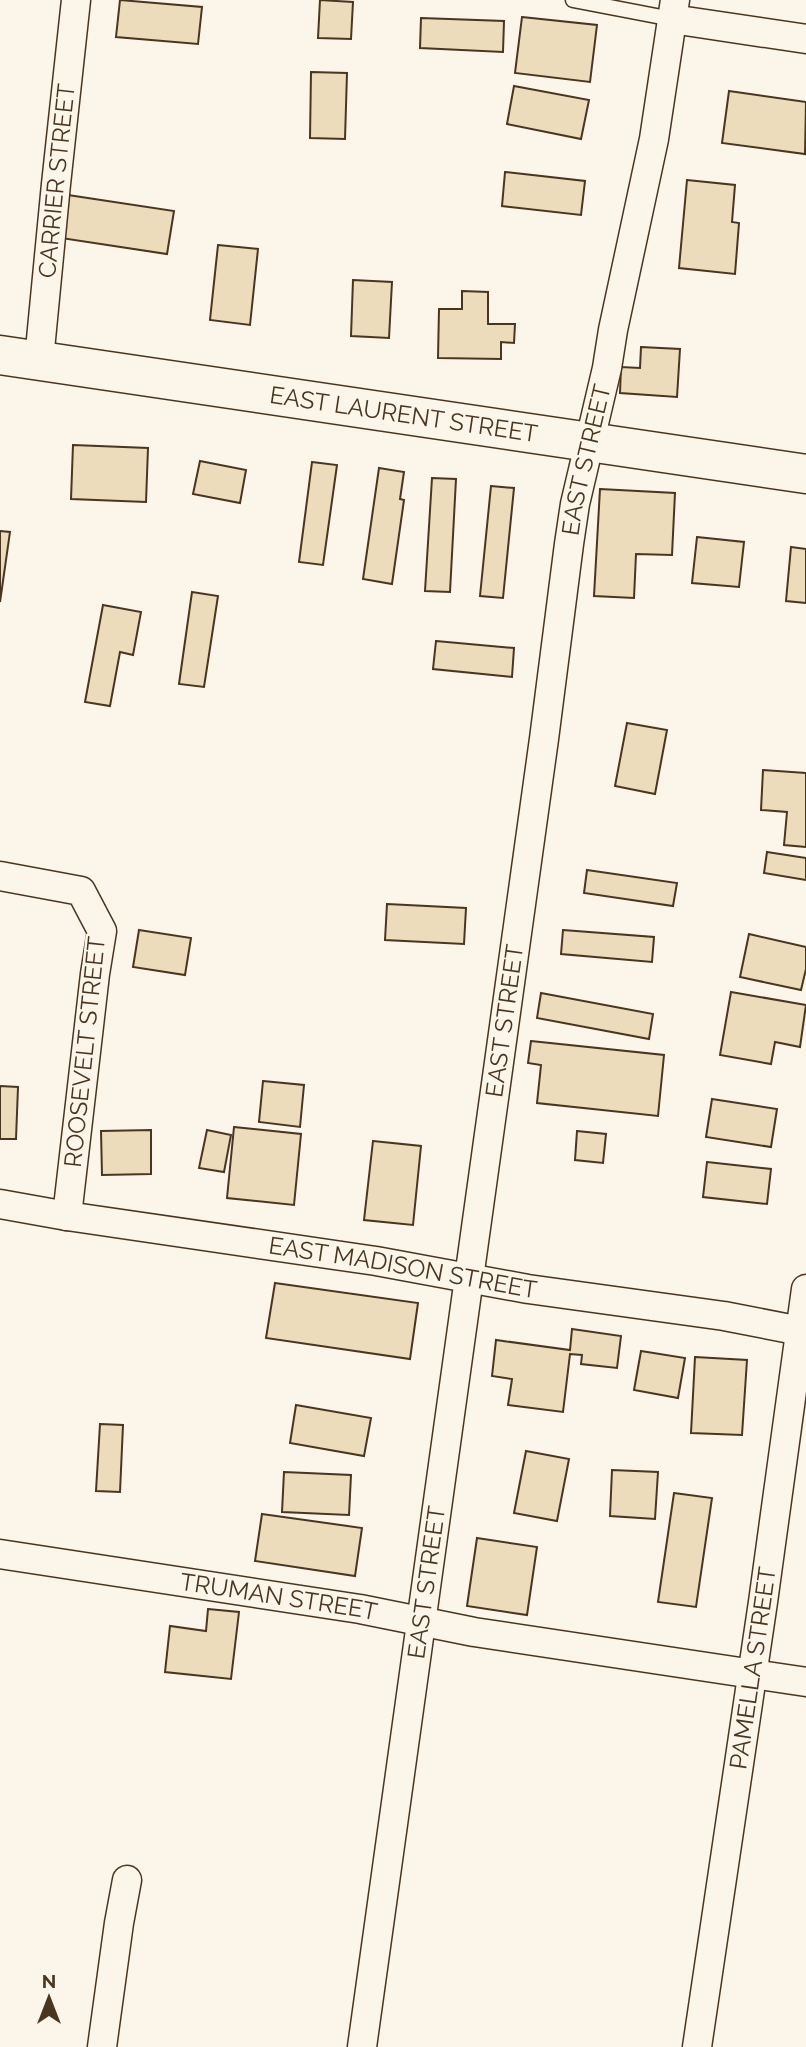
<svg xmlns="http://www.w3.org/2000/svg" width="806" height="2047" viewBox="0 0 806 2047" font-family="Raleway,sans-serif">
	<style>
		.building { fill: #ecdcbc; stroke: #4a3520; stroke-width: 2 }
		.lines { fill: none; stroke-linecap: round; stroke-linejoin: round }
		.lane-casing { stroke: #4a3520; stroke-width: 17 }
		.street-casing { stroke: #4a3520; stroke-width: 31 }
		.secondary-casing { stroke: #4a3520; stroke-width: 41 }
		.lane { stroke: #fbf6e9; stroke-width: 14 }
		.street { stroke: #fbf6e9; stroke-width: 28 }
		.secondary { stroke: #fbf6e9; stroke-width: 38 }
		.labels { text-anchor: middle; stroke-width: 5; stroke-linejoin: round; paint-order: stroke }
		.street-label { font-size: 24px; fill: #4a3520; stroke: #fbf6e9 }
	</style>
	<rect width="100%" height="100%" fill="#fbf6e9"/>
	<path class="building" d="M120 0 202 7 198 44 116 37Z
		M320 0 353 2 351 39 318 38Z
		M522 17 597 25 590 82 515 73Z
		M421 18 504 21 503 52 420 48Z
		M311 72 347 73 345 139 310 138Z
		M514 86 589 100 581 139 507 124Z
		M729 91 806 102 805 154 722 143Z
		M505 172 585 181 581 215 502 206Z
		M687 180 735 185 732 222 739 223 735 274 679 268Z
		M68 195 174 211 167 254 61 238Z
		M218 245 258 249 250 325 210 320Z
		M353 280 392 282 389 338 351 336Z
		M462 291 488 292V324H515L514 343 501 342V359L438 358 439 309H462Z
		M641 347 680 349 677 397 620 393 621 367 640 368Z
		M73 445 148 448 146 502 71 499Z
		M200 461 246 470 240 503 193 494Z
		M312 462 337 465 323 565 299 562Z
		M379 468 404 472 400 499 404 500 392 584 363 579Z
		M432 478 456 479 450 592 425 591Z
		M491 486 514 488 503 598 480 596Z
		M600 489 675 493 672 555 636 554 634 598 594 596Z
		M0 531 10 532 0 602Z
		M697 537 744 542 739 587 692 583Z
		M791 547 806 549V603L786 601Z
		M192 592 218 596 204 687 179 684Z
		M103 605 141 612 133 655 120 652 110 706 85 702Z
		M436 641 514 648 512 677 433 669Z
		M627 723 667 730 655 794 615 786Z
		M763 770 806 773V847L784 845 787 812 761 810Z
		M767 852 806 858V880L764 873Z
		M587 870 677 883 673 906 584 893Z
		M387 904 466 908 464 944 385 940Z
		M139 930 191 938 185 975 133 967Z
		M563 930 654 937 652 962 561 954Z
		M749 934 806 947V969L801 990 740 977Z
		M731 992 806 1005 800 1047 775 1042 771 1064 720 1055Z
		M541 993 653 1014 649 1039 537 1018Z
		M531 1041 664 1055 658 1116 537 1103 541 1065 528 1063Z
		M263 1081 304 1085 300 1127 259 1122Z
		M0 1086 18 1087 16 1139H0Z
		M712 1099 777 1109 771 1147 706 1137Z
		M234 1127 301 1134 294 1205 227 1198Z
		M151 1130V1174L102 1175 101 1131Z
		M207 1130 231 1135 224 1172 199 1168Z
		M577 1131 606 1134 603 1163 575 1160Z
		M373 1141 421 1146 413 1225 364 1220Z
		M707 1162 771 1169 767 1204 703 1197Z
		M275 1283 418 1303 410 1359 266 1338Z
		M572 1329 621 1336 617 1368 581 1364 582 1355 570 1354 563 1412 508 1405 512 1379 492 1376 496 1340 570 1350Z
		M641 1351 685 1358 678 1398 634 1390Z
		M695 1357 747 1360 742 1435 691 1433Z
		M296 1405 371 1418 364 1456 290 1443Z
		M100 1424 123 1425 120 1492 96 1491Z
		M526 1451 569 1459 557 1521 514 1513Z
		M612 1470 658 1472 655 1519 610 1516Z
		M284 1472 351 1475 349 1515 282 1512Z
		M674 1493 712 1498 696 1607 658 1602Z
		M262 1514 362 1528 355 1576 255 1561Z
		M477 1538 537 1547 527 1615 467 1606Z
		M208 1609 239 1612 231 1679 165 1672 170 1626 206 1631Z"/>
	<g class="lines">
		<g class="lane-casing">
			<path id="lane" d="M573 0 672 19"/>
		</g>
		<g class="street-casing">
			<g id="street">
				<path d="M672 19 806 39"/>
				<path id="s1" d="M39 360 56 184 76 0"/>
				<path d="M0 876 81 891 102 931 95 974 67 1216"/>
				<path id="s2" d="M0 1204 67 1216 376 1261 528 1289 724 1316 806 1332"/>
				<path id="s3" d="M0 1554 360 1609 474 1632 806 1682"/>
				<path d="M102 2047 119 1923 127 1880"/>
				<path id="s4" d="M362 2047 544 739 569 544 575 504 607 368 613 330 654 139 675 0"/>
				<path id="s5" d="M697 2047 763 1602 806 1289"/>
			</g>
		</g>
		<g class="secondary-casing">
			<g id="secondary">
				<path id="s6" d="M0 355 806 474"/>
			</g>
		</g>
		<use href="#lane" class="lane"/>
		<use href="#street" class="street"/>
		<use href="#secondary" class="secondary"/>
	</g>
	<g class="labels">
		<g class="street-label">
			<text dy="8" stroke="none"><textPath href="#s1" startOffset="180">CARRIER STREET</textPath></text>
			<text dy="8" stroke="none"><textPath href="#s6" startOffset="408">EAST LAURENT STREET</textPath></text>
			<text dy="8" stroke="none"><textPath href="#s4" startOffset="1603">EAST STREET</textPath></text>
			<text dy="8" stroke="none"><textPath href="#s4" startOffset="1036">EAST STREET</textPath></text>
			<text transform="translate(85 1052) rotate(-84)" y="8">ROOSEVELT STREET</text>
			<text dy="8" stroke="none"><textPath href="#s2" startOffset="408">EAST MADISON STREET</textPath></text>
			<text dy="8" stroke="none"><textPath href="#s4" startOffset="469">EAST STREET</textPath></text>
			<text dy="8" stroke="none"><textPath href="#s3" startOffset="282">TRUMAN STREET</textPath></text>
			<text dy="8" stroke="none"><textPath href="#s5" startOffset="383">PAMELLA STREET</textPath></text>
		</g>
	</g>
	<g transform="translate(49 1998)" stroke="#fbf6e9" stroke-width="5" paint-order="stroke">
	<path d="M0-5L12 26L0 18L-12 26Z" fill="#4a3520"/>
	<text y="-10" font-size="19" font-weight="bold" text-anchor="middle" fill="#4a3520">N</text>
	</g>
</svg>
